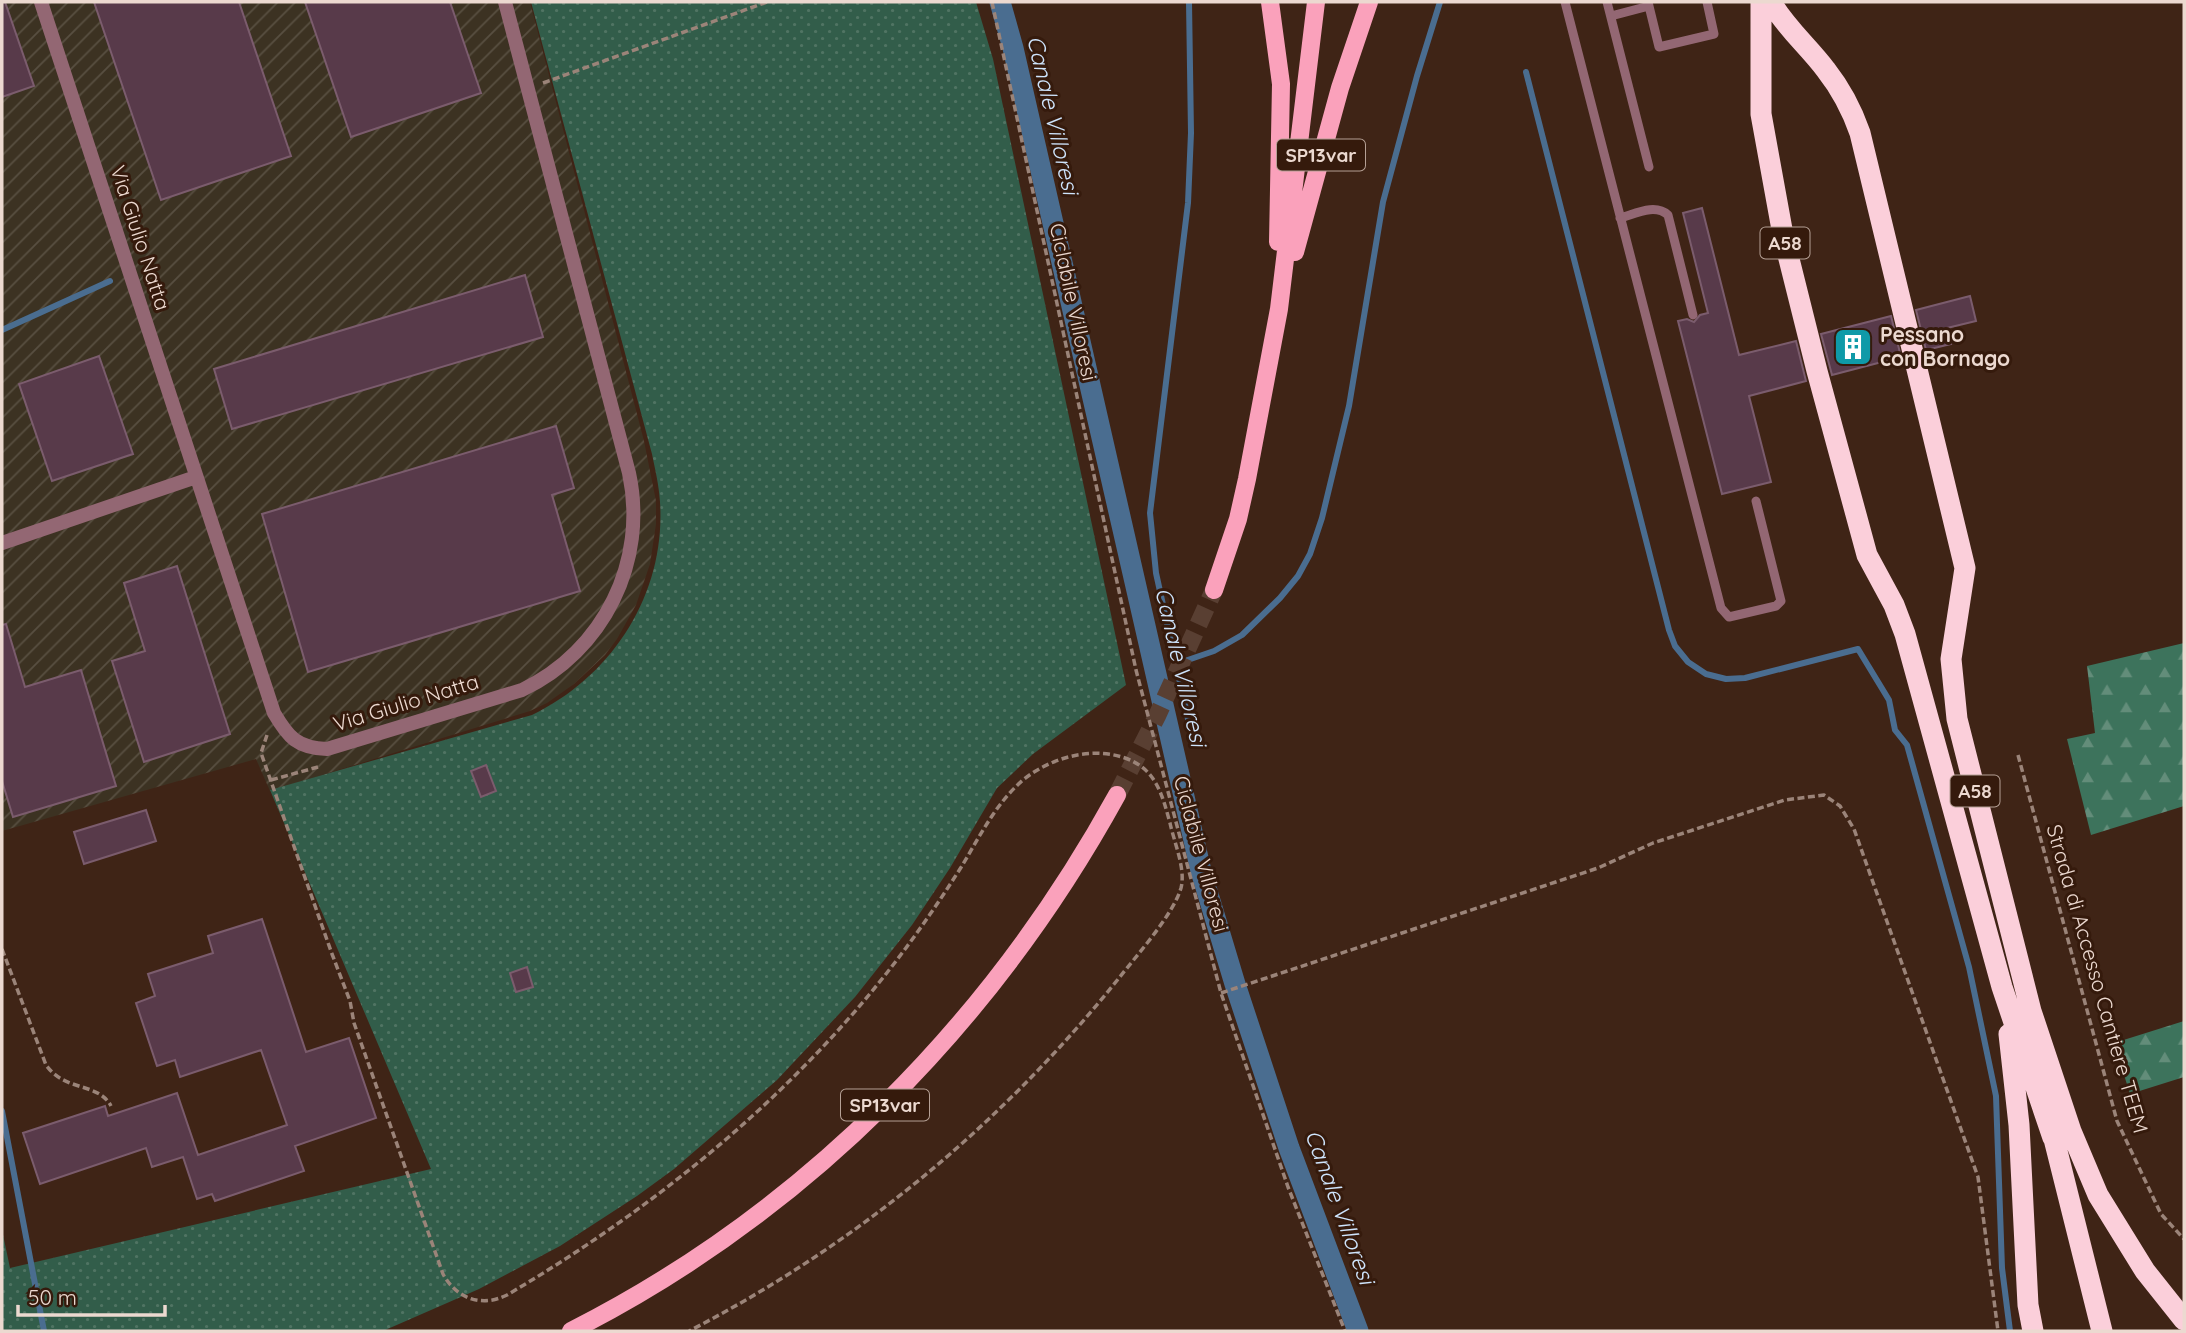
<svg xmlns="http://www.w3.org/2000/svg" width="2186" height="1333" viewBox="0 0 2186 1333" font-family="Quicksand,sans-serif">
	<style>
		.industrial { fill: url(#industrial-furrows) }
		.grass { fill: url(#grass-dots) }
		.forest { fill: url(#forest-firs) }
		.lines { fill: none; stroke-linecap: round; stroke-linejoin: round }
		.stream { stroke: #4a6d90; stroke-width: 6 }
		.canal { stroke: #4a6d90; stroke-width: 21 }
		.building { fill: #583a4a; stroke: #7b5c6d; stroke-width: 2 }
		.primary-tunnel { stroke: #593f32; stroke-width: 18; stroke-dasharray: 18 9; stroke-linecap: butt }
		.path { stroke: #9b8479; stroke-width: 3.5; stroke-dasharray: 7 3.5; stroke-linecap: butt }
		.lane { stroke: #936773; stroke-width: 9 }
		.street { stroke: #936773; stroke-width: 14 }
		.primary { stroke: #faa1bb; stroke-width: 18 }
		.highway { stroke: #fbcfda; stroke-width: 21 }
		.labels { text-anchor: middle; stroke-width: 6; stroke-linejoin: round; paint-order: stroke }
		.shield { fill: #351a0c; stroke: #b5a095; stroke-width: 2 }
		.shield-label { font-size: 19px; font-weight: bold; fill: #ecd9d0 }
		.street-label { font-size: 21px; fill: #ecd9d0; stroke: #351a0c }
		.poi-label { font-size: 21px; font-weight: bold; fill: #ecd9d0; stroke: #351a0c; text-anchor: start }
		.water-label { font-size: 23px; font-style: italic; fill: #cfe5fd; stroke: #351a0c }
	</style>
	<defs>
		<pattern id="industrial-furrows" width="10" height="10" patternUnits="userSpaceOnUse" patternTransform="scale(1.75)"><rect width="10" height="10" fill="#3c3222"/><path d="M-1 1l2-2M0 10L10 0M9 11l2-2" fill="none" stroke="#584f41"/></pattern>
		<pattern id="grass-dots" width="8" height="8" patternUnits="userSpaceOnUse" patternTransform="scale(1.75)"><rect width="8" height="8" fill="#325d4a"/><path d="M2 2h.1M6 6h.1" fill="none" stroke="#507463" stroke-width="1.8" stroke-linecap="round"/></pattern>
		<pattern id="forest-firs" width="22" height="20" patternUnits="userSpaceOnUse" patternTransform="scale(1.75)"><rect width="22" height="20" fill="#3d735c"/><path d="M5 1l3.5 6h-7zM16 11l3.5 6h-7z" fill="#638d7a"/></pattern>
	</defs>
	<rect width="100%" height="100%" fill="#3f2416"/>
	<path class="industrial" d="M2 2H530L644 441 656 501V524L650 564 636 605 617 639 605 655 574 684 547 703 530 711 270 791 256 759 2 831Z"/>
	<path class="grass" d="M531 2H976L993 59 1126 685 1033 754 997 788 950 868 912 925 855 997 777 1080 674 1169 637 1196 560 1246 479 1289 383 1331H2V1230L10 1268 431 1169 270 790 532 715C613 676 666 593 660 502 659 485 655 469 652 454Z"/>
	<path class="forest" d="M2184 643V806L2091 835 2067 739 2095 733 2087 666Z
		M2184 1021V1077L2130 1094 2114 1043Z"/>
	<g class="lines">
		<path class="stream" d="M1189 2 1191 133 1188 203 1150 513 1156 573 1190 728
			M1526 72 1669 630 1675 646 1688 662 1706 674 1726 679 1745 678 1858 649 1889 700 1895 730 1907 745 1969 967 1996 1096 2002 1268 2010 1331
			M2 330 110 281
			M1176 664 1214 651 1242 635 1280 598 1298 576 1310 554 1322 518 1349 406 1383 202 1417 76 1440 2
			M2 1111 44 1331"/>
		<path class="canal" d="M1000 2 1013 48 1201 871 1235 984 1289 1148 1358 1331"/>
	</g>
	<path class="building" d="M2 2H5L34 86 2 97Z
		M94 2H239L291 156 161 200Z
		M305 2H450L481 93 351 137Z
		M1702 208 1739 355 1796 341 1806 381 1749 396 1771 482 1722 494 1678 321 1687 319 1694 322 1700 315 1708 313 1683 213Z
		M525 275 543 337 232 429 214 369Z
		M1970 296 1976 321 1947 328 1951 344 1926 350 1916 310Z
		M1891 316 1901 357 1832 375 1821 334Z
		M99 356 133 454 52 481 19 384Z
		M556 426 574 488 552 495 580 591 308 672 262 514Z
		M177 566 230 734 144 762 112 661 145 651 124 583Z
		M6 624 25 687 81 670 116 786 13 817 2 781V625Z
		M486 765 496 791 481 797 471 771Z
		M146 810 156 841 84 864 74 832Z
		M262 919 306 1052 349 1038 376 1118 295 1146 304 1171 215 1201 212 1194 197 1199 183 1157 152 1167 146 1148 40 1184 23 1133 105 1106 108 1116 177 1093 198 1155 287 1125 261 1050 180 1077 175 1060 157 1066 136 1003 155 996 148 974 213 953 208 936Z
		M527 967 533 987 516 992 510 973Z"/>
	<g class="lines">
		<path class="primary-tunnel" d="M1117 795 1157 716 1214 590"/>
		<path class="path" d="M992 2 1136 670 1221 993 1288 1187 1345 1331
			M543 83 767 2
			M267 735 261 753 332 954 350 1001 354 1023 443 1274C456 1298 481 1308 507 1295 653 1209 789 1099 893 965 917 934 939 902 960 869 979 838 995 804 1023 780 1050 758 1091 746 1125 758 1156 769 1162 794 1170 823 1174 842 1186 869 1181 888 1173 915 1137 955 1119 978 1001 1125 856 1245 689 1331
			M2018 755 2117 1121 2161 1214 2184 1239
			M271 780 318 767
			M2 949 46 1065C65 1092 98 1082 111 1106
			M1221 993 1598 868 1653 843 1785 800 1824 795 1840 806 1854 829 1978 1177 1998 1331"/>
		<path class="lane" d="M1565 2 1721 608 1729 617 1776 606 1781 601 1756 501
			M1607 2 1649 167
			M1648 2 1659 47 1714 34 1707 2
			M1611 16 1649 6
			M1620 218C1635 214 1655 203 1668 215L1693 315"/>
		<path class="street" d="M41 2 274 713C288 737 297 748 327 749L522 690C604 651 648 561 629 473L505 2
			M2 543 196 477"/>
		<path class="primary" d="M1270 2 1281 84 1278 242
			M1295 252 1340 88 1369 2
			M1214 590 1238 519 1247 479 1279 309 1316 2
			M571 1331C804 1213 991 1024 1117 795"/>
		<path class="highway" d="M1761 2V114L1783 235 1817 371 1867 555 1894 605 1905 634 2002 987 2053 1138
			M1771 2C1786 28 1808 46 1826 70 1841 89 1852 110 1860 133L1965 568 1951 659 1957 719 2031 1011 2071 1131 2098 1195 2145 1271 2184 1320
			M2009 1034 2019 1125 2028 1305 2033 1331
			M2050 1123 2102 1331"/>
	</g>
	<defs>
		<g id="building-square" transform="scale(2.0125)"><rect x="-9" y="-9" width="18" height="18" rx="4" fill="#0f9aa8" stroke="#351a0c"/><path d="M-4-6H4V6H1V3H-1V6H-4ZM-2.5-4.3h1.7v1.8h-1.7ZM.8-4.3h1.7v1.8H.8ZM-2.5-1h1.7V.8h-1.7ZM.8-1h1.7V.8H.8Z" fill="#fff"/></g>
	</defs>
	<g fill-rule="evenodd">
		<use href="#building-square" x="1853" y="347"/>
	</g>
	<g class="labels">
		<g class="shield">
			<rect x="1277" y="139.5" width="88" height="31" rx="5"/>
			<rect x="1760.5" y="227.5" width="49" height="31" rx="5"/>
			<rect x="1950.5" y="775.5" width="49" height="31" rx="5"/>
			<rect x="841" y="1089.5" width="88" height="31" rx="5"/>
		</g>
		<g class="shield-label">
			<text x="1321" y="162">SP13var</text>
			<text x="1785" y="250">A58</text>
			<text x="1975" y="798">A58</text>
			<text x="885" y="1112">SP13var</text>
		</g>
		<g class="street-label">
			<text transform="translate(140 238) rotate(72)" y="7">Via Giulio Natta</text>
			<text transform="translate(1073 302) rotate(78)" y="7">Ciclabile Villoresi</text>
			<text transform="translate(406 703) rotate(-17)" y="7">Via Giulio Natta</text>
			<text transform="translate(1201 854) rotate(75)" y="7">Ciclabile Villoresi</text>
			<text transform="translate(2097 979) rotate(74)" y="7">Strada di Accesso Cantiere TEEM</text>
		</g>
		<g class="poi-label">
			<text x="1880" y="342">Pessano<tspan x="1880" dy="24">con Bornago</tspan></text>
		</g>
		<g class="water-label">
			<text transform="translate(1053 115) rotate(77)" y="8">Canale Villoresi</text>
			<text transform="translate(1181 667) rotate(77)" y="8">Canale Villoresi</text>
			<text transform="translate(1340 1207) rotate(70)" y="8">Canale Villoresi</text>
		</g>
	</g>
	<rect width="2186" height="1333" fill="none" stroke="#ecd9d0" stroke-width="7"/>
	<path d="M18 1305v10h147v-10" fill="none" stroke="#ecd9d0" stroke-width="3.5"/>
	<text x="28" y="1305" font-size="21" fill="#ecd9d0" stroke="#351a0c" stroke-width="5" paint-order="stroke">50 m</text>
</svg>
